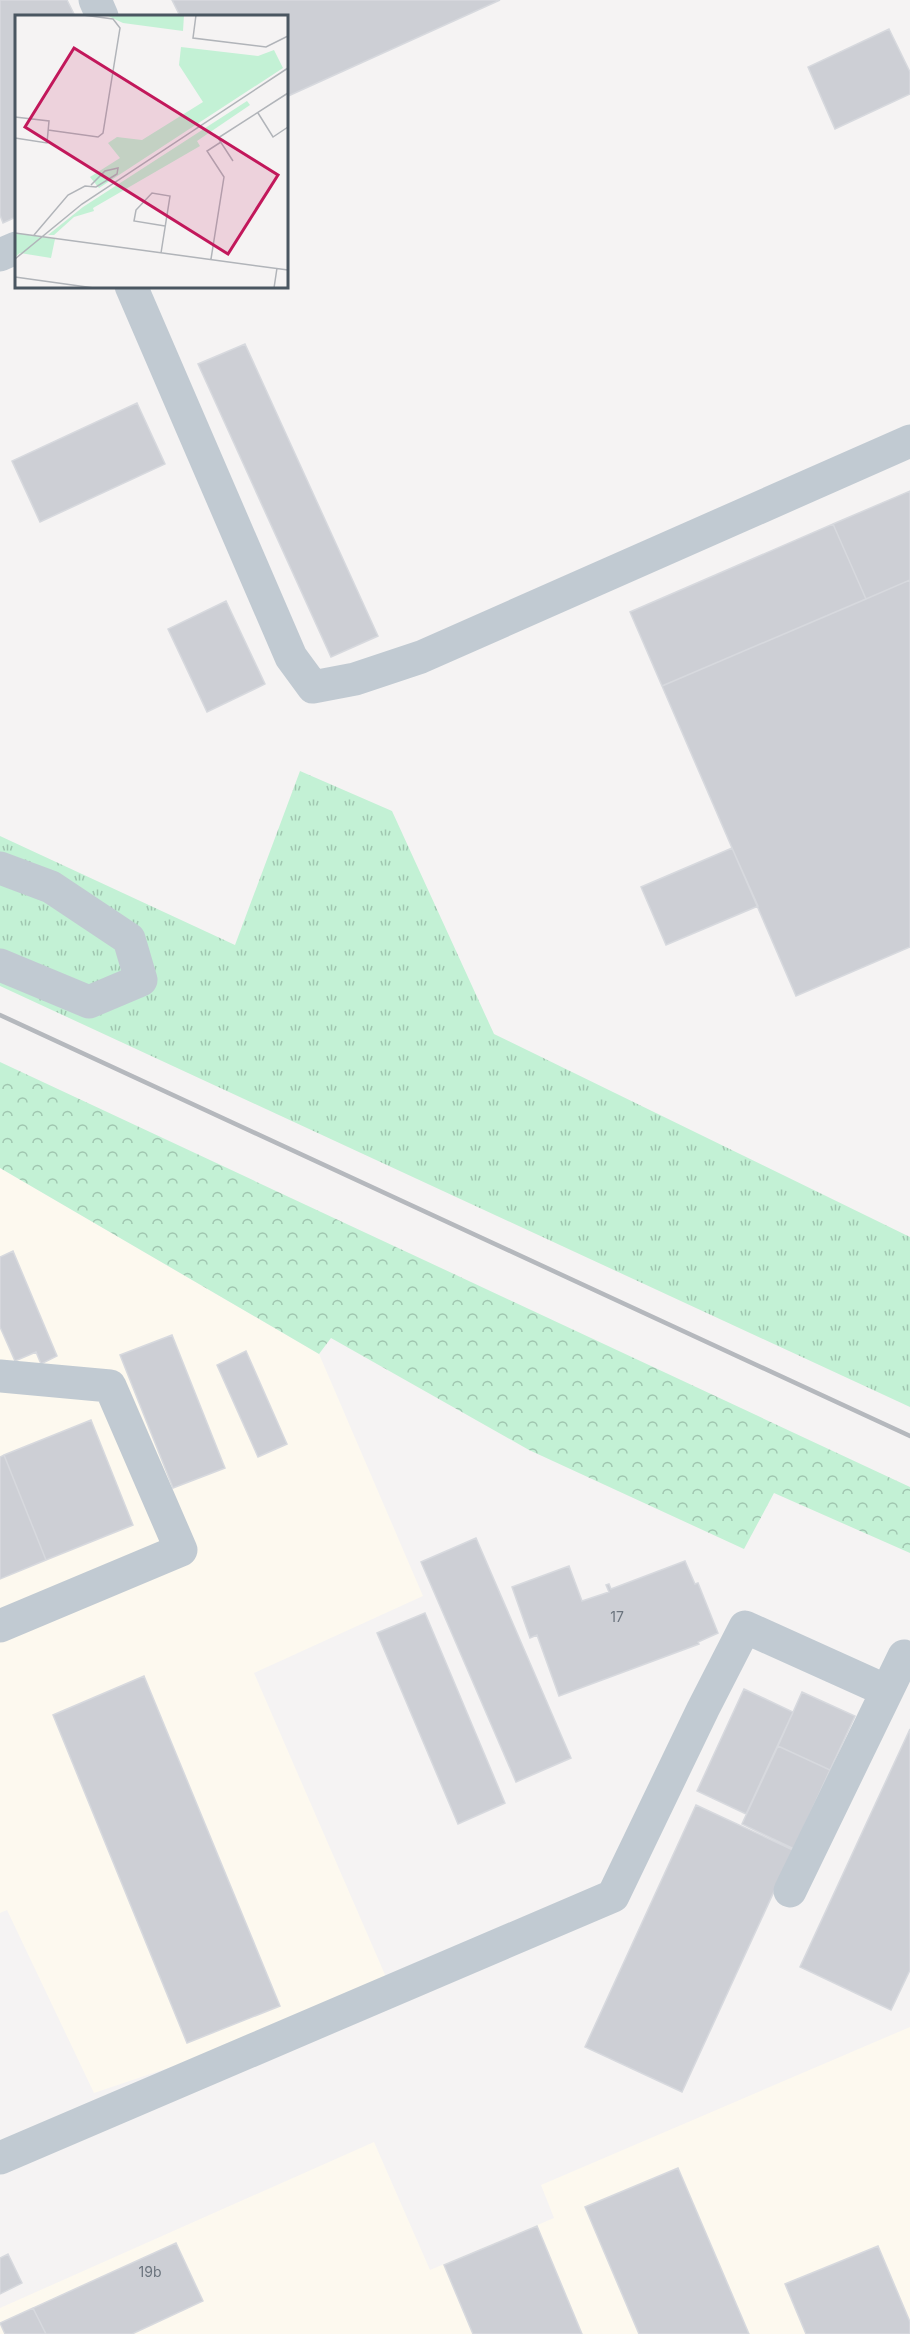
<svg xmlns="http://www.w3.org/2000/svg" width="910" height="2334" viewBox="0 0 910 2334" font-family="Inter,sans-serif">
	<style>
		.commercial { fill: #fdf9ef }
		.grass { fill: url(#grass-tufts) }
		.forest { fill: url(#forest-crowns) }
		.building { fill: #cdcfd5; stroke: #d7d9de; stroke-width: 1.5 }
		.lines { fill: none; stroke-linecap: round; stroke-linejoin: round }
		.minor { stroke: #c1cad2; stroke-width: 33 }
		.rail { stroke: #b5b8bd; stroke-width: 4.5 }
		.labels { text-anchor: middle; stroke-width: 4.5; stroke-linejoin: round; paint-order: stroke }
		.number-label { font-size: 14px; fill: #6b747e }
		.inset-road { fill: none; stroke: #b1b4b9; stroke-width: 1.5 }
		.view { fill: #c2185b; fill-opacity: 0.15; stroke: #c2185b; stroke-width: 3 }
		.inset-edge { fill: none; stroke: #4a5661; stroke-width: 3 }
	</style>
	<defs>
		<pattern id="grass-tufts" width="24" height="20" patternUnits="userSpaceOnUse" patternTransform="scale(1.5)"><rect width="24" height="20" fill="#c3f1d5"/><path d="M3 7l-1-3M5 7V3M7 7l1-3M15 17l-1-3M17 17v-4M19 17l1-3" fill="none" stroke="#a0c6b0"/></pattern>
		<pattern id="forest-crowns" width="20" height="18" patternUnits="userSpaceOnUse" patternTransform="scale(1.5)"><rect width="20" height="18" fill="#c3f1d5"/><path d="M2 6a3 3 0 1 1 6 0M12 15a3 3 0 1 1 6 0" fill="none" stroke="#a0c6b0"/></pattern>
	</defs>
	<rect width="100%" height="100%" fill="#f5f3f3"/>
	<path class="commercial" d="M0 1168 319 1354 423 1596 254 1673 386 1977 177 2065 94 2093 7 1910 0 1913Z
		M910 2027V2334H0V2308L374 2142 430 2270 554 2218 541 2185Z"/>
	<path class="grass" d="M300 771 392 811 494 1034 910 1237V1407L0 986V836L235 945Z"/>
	<path class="forest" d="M0 1062 910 1487V1553L774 1493 744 1549 529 1450 331 1338 319 1354 0 1168Z"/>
	<path class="building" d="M0 0H67L75 16H16V217L3 223 0 215Z
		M172 0H500L286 97V16H180Z
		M889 29 910 72V94L835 129 808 67Z
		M245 344 378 636 331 657 198 364Z
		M137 403 165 464 40 522 12 461Z
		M910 491V580L866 599 833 524Z
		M833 524 866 599 662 686 630 612Z
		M910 580V947L796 996 662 686Z
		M226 601 265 684 207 712 168 629Z
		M732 848 758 906 666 945 641 887Z
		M13 1251 57 1356 41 1364 36 1352 15 1361 0 1327V1257Z
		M172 1335 225 1468 173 1488 120 1355Z
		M246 1351 287 1444 258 1457 217 1365Z
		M91 1420 133 1525 46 1560 4 1455Z
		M4 1455 46 1560 0 1579V1457Z
		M476 1538 571 1758 516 1782 421 1562Z
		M685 1561 695 1584 698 1583 718 1633 698 1642 699 1644 559 1696 537 1635 530 1638 512 1587 569 1566 582 1601 609 1592 606 1585 609 1584 611 1589Z
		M425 1613 505 1803 458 1824 377 1633Z
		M144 1676 280 2006 187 2043 53 1715Z
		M744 1689 793 1712 746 1814 697 1791Z
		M802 1692 855 1716 830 1770 778 1746Z
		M910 1729V1970L891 2010 800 1967Z
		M778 1746 830 1770 794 1849 742 1824Z
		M696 1805 793 1850 682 2092 585 2047Z
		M678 2168 749 2334H639L585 2207Z
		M537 2226 582 2334H473L444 2265Z
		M176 2243 203 2301 132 2334H46L33 2308Z
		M878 2246 910 2322V2334H806L785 2284Z
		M8 2254 22 2283 0 2294V2258Z
		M33 2308 46 2334H5L0 2323Z"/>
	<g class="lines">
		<path class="minor" d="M95 0 102 16
			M0 255 16 248
			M131 286 291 657 313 687 355 679 421 657 910 441
			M0 868 51 887 129 939 141 980 89 1002 0 965
			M0 1376 110 1386 181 1550 0 1626
			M790 1891 904 1656 910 1659
			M0 2158 613 1896 703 1709 745 1627 887 1691"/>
		<path class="rail" d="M0 1015 910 1436"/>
	</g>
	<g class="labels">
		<g class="number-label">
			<text x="617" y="1622">17</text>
			<text x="150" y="2277">19b</text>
		</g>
	</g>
	<g transform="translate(15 15)">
		<rect width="273" height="273" fill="#f5f3f3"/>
		<path d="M91 0H169L168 16 108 8ZM166 32 243 41 259 35 268 53 84 173 75 162 105 143 93 128 102 122 127 125 188 87 164 50ZM0 218 40 224 36 243 5 238 0 242Z" fill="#c3f1d5"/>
		<path d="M232 86 235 90 182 126 185 131 78 193 79 196 59 202 39 220H33L68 192Z" fill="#c3f1d5"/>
		<path class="inset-road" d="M9 0H38M181 0 178 23 251 32 273 21M243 98 258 122 273 112M0 102 34 106 32 128 0 123M33 115 83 122 88 118 105 13 98 4 68 0M218 146 203 123 273 78M0 218 273 255M19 220 53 180 70 171 81 172 102 159 103 153 90 156 76 170M146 238 155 181 137 178 121 195 119 206 150 211M0 244 67 189 273 53M196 244 209 162 192 136 206 127M0 262 79 273M259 273 262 253"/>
		<path class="view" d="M59 33 263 160 213 239 10 112Z"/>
		<rect width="273" height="273" class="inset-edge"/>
	</g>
</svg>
